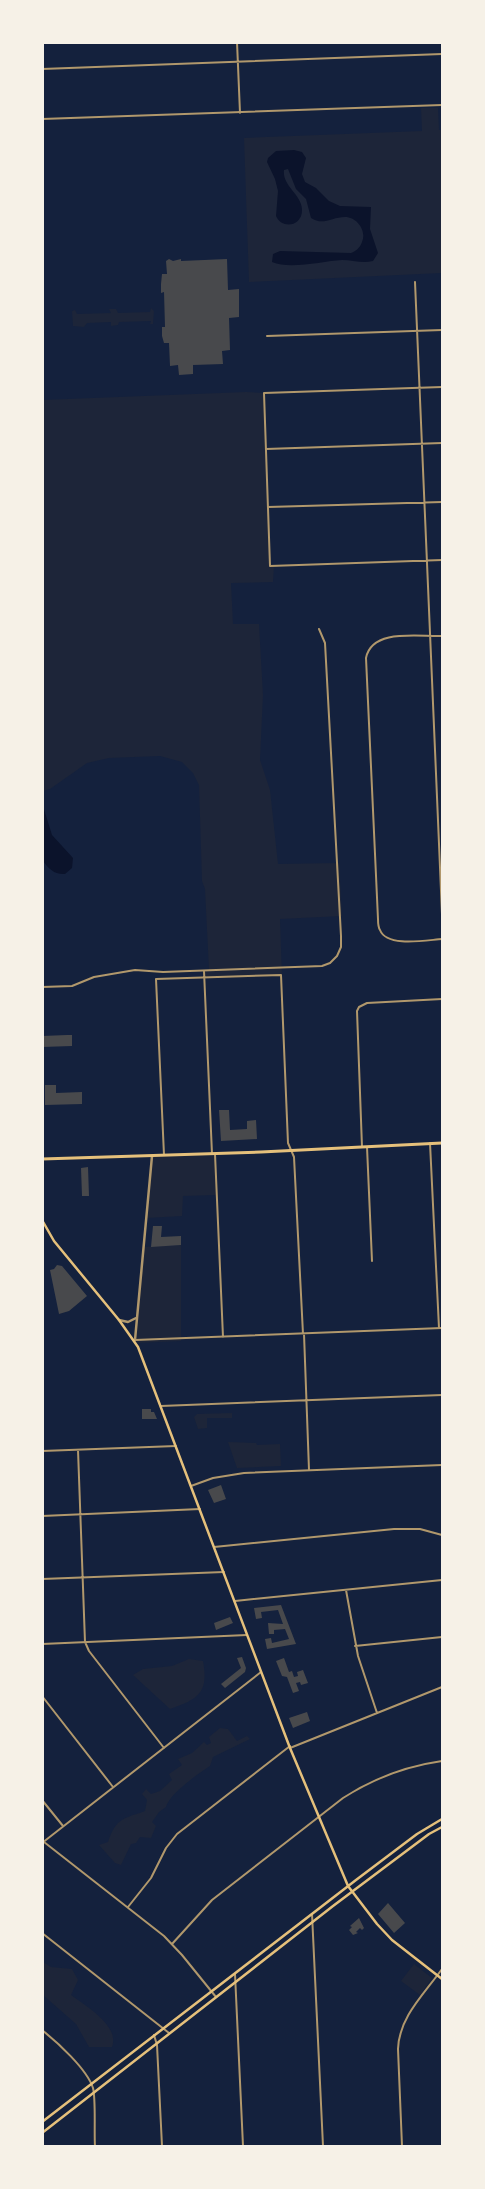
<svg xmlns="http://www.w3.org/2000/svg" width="485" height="2189" viewBox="0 0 485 2189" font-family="'Crimson Pro',serif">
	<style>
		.green { fill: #1d2539 }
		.water { fill: #0b132b }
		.building { fill: #48494c }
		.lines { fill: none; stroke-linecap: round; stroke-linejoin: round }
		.minor { stroke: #b1986c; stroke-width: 2 }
		.tertiary { stroke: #b1986c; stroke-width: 2.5 }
		.secondary { stroke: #e5c07b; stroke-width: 2.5 }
		.primary { stroke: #e5c07b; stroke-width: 3 }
	</style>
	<rect width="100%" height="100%" fill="#14213d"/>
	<path class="green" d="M421 108H438L439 130H442V273L249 282 244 138 422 131Z
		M151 308 154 311 153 324H150L151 321 119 322 118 325 111 326V322L87 323 84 327 73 326 72 311 75 310 77 314 111 313 109 309H116L118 313 150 312Z
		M246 392 264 393 270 565 274 566 273 582 231 583 233 624H259L263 695 260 760 270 790 278 864 339 863 342 916 280 919 282 977 204 978V970H209L205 889 202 881 199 785 193 773 182 762 160 756 109 758 87 763 50 789 43 791 42 400Z
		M215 1153 216 1195 183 1196 182 1216 147 1218 152 1156Z
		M181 1245V1341L136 1343 144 1247Z
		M232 1413V1418H207V1428L198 1429 194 1417 197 1414Z
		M228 1442 256 1443 257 1445 280 1444 281 1466 237 1468Z
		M189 1659 203 1661C209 1693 198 1699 170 1709L133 1675 143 1669 172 1666Z
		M220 1728 228 1729 237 1741 247 1736 250 1739 213 1757 210 1766C198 1774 169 1794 166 1807L159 1812 152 1822 156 1826 151 1838 140 1837 136 1843 131 1844 121 1865 115 1863 99 1845 108 1842C116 1818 123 1819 145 1811L147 1800 142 1794 146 1789 151 1794 160 1791 172 1780 169 1774 182 1765 178 1759 192 1753 204 1742 207 1745 211 1743 209 1737Z
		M43 1962 51 1967 72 1969 78 1980 71 1995C86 2006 120 2026 112 2047H89L76 2024 43 1995Z
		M414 1964 432 1978 420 1995 401 1981Z"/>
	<path class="water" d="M294 150 302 152 306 158 302 174 305 182 316 188 329 201 340 206 371 207 370 229 378 253 373 261C363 264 352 260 342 260 323 261 290 270 272 262L273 254 280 251 351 253C356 251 360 248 362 242 367 231 357 217 345 217 332 217 323 226 311 218L306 199 296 189 288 169 284 170C282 186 301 194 302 209 303 226 282 230 276 216L278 191 275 179 267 162 268 158 276 151Z
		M43 806 52 835 73 858 72 868 65 874C55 875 49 869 43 861Z"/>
	<path class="building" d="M169 259 173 261 181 259V261L227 259 228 290 239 289V317L229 318 230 350 222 351 223 364 193 365V374L179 375 178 365 170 366 169 343H164L162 336V327H165L164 292 161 293V284L162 274H167L166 261Z
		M67 1035H72V1046L42 1047V1036Z
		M45 1085H56V1093L82 1092V1104L45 1105Z
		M219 1110H229L230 1130 247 1129V1121L256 1120 257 1139 221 1141Z
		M88 1167 89 1196H82L81 1168Z
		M153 1226H162L161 1237 181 1236V1245L151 1247Z
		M57 1265 62 1266 87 1296 69 1311 59 1314 50 1270 54 1269Z
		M142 1409H151V1412H154L157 1419H142Z
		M221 1485 226 1499 214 1503 208 1490Z
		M281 1605 296 1644 267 1649 265 1639 271 1638 272 1643 289 1639 285 1629 274 1630V1634H269L268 1623 283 1624 278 1610 261 1612 262 1618 256 1619 254 1608Z
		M230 1617 233 1623 216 1630 214 1623Z
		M242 1657 246 1668 245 1672 225 1688 221 1684 241 1668 237 1658Z
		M284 1658 289 1672 292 1671 294 1677 298 1676 297 1672 303 1670 308 1683 301 1685 300 1682 296 1683 299 1691 293 1693 287 1677 282 1676 276 1661Z
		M307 1712 310 1721 293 1728 289 1718Z
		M388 1903 405 1923 394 1933 378 1914Z
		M359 1918 364 1928 362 1930 360 1928 356 1932 358 1933 353 1935 349 1930 352 1927 350 1926Z"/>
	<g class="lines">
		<path class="minor" d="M237 42 240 113
			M42 69 442 54
			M42 119 442 105
			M415 282 442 914
			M267 336 442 330
			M442 387 264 393 270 566 442 560
			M266 449 442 443
			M268 507 442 502
			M442 636C419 637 372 628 366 658L378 919C378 922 378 927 380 930 387 948 427 940 442 939
			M204 971 212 1154
			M42 987 72 986 94 977 135 970 163 972 322 966 330 963 337 956 341 947V936L325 643 319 629
			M430 1143 439 1328
			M362 1147 357 1011 359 1007 367 1003 442 999
			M367 1147 372 1261
			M215 1154 223 1337
			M164 1155 156 979 281 975 288 1143 294 1157 303 1334
			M304 1334 309 1470
			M135 1340 442 1328
			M161 1406 442 1395
			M78 1450 85 1642 89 1651 164 1748
			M42 1451 176 1446
			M191 1486 213 1478 244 1473 442 1465
			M42 1516 200 1509
			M214 1547 394 1529H420L442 1535
			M42 1579 224 1572
			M346 1590 358 1656 377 1713
			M235 1601 442 1580
			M42 1644 247 1635
			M355 1646 442 1637
			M42 1696 113 1787
			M290 1748 442 1687
			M42 1800 63 1826
			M44 1842 164 1936 182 1955 216 1997
			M42 1843 261 1672
			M128 1907 151 1878 166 1848 177 1834 290 1746
			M312 1914 323 2146
			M42 1933 169 2033
			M172 1944 212 1900 343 1798C374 1778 407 1766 442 1761
			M235 1974 243 2146
			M42 2030C57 2042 87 2069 93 2088 96 2100 94 2132 95 2146
			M154 2035 157 2045 162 2146
			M402 2146 398 2049C399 2017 425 1993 442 1969"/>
		<path class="tertiary" d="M119 1320 128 1322 136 1318
			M135 1340 152 1156"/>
		<path class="secondary" d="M42 1220 54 1241 119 1320 138 1347 290 1748 348 1886 377 1924 392 1940 442 1979
			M42 2122 356 1880 417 1834 442 1819
			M42 2133 333 1906 429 1834 442 1827"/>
		<path class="primary" d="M42 1159 261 1152 442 1143"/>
	</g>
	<rect width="485" height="2189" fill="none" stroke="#f6f1e7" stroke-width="88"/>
</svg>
